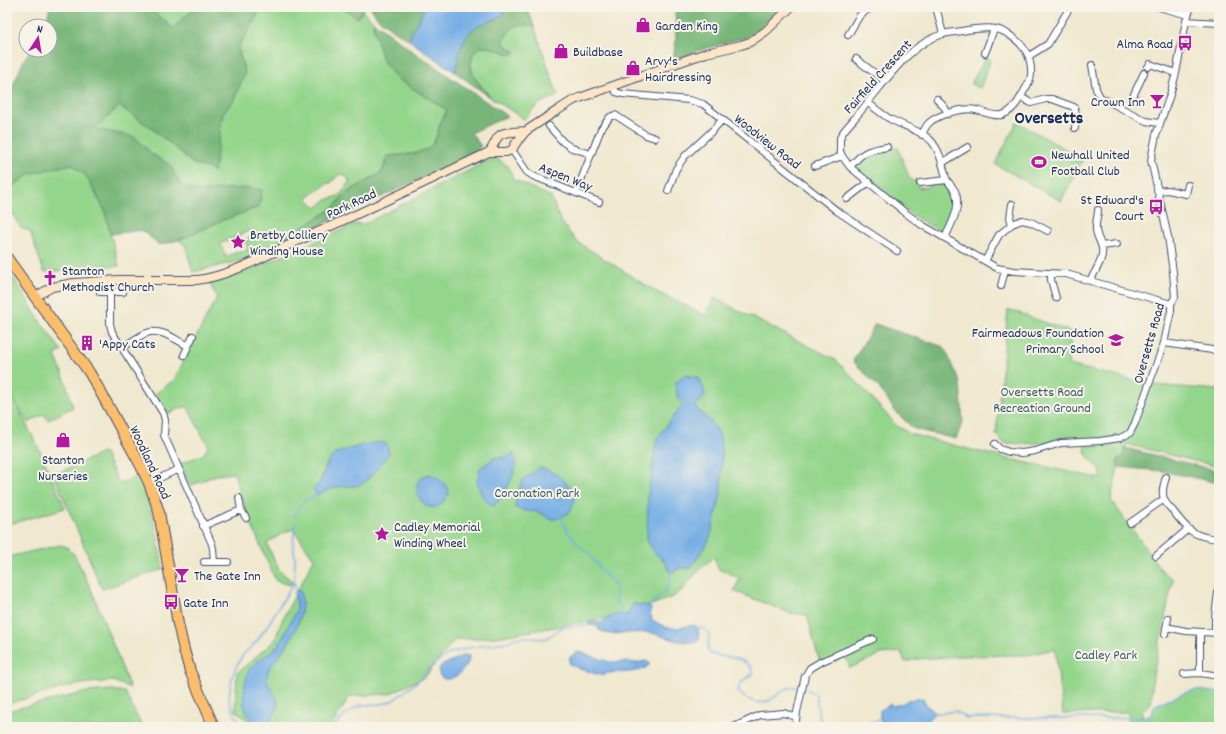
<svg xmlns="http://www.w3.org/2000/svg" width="1226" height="734" viewBox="0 0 1226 734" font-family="Dekko,sans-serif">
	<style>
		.green { fill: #94d58c; stroke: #588275; fill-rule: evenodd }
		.forest { fill: #77b678; stroke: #49726b }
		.water { fill: #77afe6; stroke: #496fa2 }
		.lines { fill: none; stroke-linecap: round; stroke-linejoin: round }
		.stream { stroke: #77afe6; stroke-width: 1.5 }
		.minor-casing { stroke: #3b4b6f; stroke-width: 8 }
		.secondary-casing { stroke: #3b4b6f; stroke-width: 10 }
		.trunk-casing { stroke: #3b4b6f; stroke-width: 12 }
		.minor { stroke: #fff; stroke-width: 6 }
		.secondary { stroke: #fde5c5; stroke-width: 8 }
		.trunk { stroke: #fabe6d; stroke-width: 10 }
		.labels { text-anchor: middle; stroke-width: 4; stroke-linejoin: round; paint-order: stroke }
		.poi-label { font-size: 14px; fill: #1b2f5e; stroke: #f7f3e8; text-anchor: start }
		.street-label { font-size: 14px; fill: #1b2f5e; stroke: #f7f3e8 }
		.park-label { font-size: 14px; fill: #39586a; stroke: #f7f3e8 }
		.district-label { font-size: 18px; font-weight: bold; fill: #1b2f5e; stroke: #f7f3e8 }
	</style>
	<rect width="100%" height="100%" fill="#f7f3e8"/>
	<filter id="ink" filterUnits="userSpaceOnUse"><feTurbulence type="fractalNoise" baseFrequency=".025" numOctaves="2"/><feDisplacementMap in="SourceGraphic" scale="8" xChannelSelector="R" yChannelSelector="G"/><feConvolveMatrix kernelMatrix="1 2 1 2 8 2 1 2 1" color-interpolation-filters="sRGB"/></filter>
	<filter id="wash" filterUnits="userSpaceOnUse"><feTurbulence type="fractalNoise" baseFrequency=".012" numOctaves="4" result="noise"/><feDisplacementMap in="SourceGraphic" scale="16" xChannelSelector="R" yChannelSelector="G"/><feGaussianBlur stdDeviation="0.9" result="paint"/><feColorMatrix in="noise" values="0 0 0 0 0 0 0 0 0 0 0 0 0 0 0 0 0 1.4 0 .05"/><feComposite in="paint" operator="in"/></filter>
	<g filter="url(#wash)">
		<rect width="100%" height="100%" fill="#f0e8cf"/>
		<path class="green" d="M148 7H196L173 28Z
			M262 7H341L358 18 362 10 374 22 373 26 396 78 447 110C444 116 441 121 439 127 437 133 436 140 432 145 423 155 400 155 387 156L382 172 345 194 332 209 284 238V242L244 260 193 272 185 245 179 240 223 220 258 207 225 189 198 192 180 184 170 165 152 154 135 137 94 129 119 105 150 127 172 145 192 163 214 170 223 113 233 102 245 73 238 48ZM344 174 349 180V183L339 196 326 200 317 208 307 198 328 183H331L338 175ZM251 230 253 236 245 240 248 249 238 253 237 252 226 257 220 244Z
			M526 25 534 26 558 96 540 103 524 119 490 97 474 77 471 66 473 54 479 47H489L513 55 515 51C513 50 508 48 506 46 500 39 510 31 515 26Z
			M986 57 990 59V62L980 88 971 84Z
			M1017 122 1083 159 1061 201 995 164Z
			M898 148 910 179 916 182 918 187 927 188 929 184H947C960 202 954 211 946 230L941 232 912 215 853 165 861 157 885 149Z
			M495 157 509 167 513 179 551 197 560 220 576 241 655 291 705 315 714 298 836 360 869 395 896 425 910 434 1000 457 1102 479 1100 470 1085 453 1087 439 1026 444 1004 443 996 435 1008 309 1071 332 1069 365 1153 385 1219 390V467L1127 444 1123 457 1118 459V467L1111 500 1162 571 1173 579 1153 675 1151 703 1142 711 1143 718 1151 714 1156 705 1187 692 1197 690 1219 693V727H1129L1128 712 1063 714 1055 649 1027 655 960 656 918 659 905 662 901 652 881 654 850 668 845 657 822 666 818 656 807 615 790 613 734 591 740 578 718 569 714 557 698 571 682 590 673 597 627 614 602 619 496 637 454 640 425 677 389 694 350 696 331 727H255L235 710 237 673 275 640 282 620 314 559 293 529 281 534 267 544 279 570 292 581 290 585 276 581 248 517 234 473 216 475 190 486 180 464 204 454 208 446 187 406 167 414 155 394 174 380 217 297 210 284C259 268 307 245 355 224H364Z
			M72 164 86 176 104 209 119 266 44 272 30 231 21 228 7 206V191L29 174Z
			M7 267 40 321 62 351 55 355 65 380 73 407 48 420 44 414 28 423 11 395 39 449 65 508 7 525Z
			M104 452 119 484 138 476 155 523 163 569 102 589 54 475Z
			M60 545 67 547 74 554 92 591 130 688 113 681 88 683 66 687 7 704V557Z
			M112 690 125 692 142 727H7V711L87 692Z"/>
		<path class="forest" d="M50 7H148L173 28 196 7H262L238 48 245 73 233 102 223 113 214 171 192 163 172 145 150 127 119 106 95 129 135 137 152 154 170 165 180 184 198 192 225 189 253 188 262 190 259 207 223 220 179 240 159 245 142 230 111 234 104 209 86 176 72 164 29 174 7 191V99L25 58 31 50H50V26H42L47 18Z
			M341 7H364L358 18Z
			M371 7H424L425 8 414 28 409 40C397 31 376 22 371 7Z
			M504 7H527L534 26 526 25 515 26C510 31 500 39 506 46 508 48 513 50 515 51L513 55 489 47H480C478 49 474 52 473 54 465 71 480 85 490 97L455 72C459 55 461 35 478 26 487 21 495 21 503 14Z
			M675 7H782L759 29 747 37 697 51 673 60 676 39Z
			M374 22 412 51 507 116 471 133 481 146 474 154 284 242V238L332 209 345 194 382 172 386 163 387 156C399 155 423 155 432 145 437 139 438 131 440 124 442 119 445 115 447 110L396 78 383 61 373 26Z
			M875 324 944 347 960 382 963 421 956 439 914 429 895 411 880 389 853 361Z
			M1125 448 1219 471V483L1162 471 1118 467V459L1123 457Z"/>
		<path class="water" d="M424 7H504L503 14C495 21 487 21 478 26 461 35 459 55 455 72L409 40 414 28 421 16Z
			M684 375 697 377 703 386 705 397 700 402 696 404V408L710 421 719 433 722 454 721 494 710 538 691 568H680L670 573 665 562 655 553 647 541 648 493 657 438 683 404 677 396 676 382Z
			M377 442 387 444 389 454C382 461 368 483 359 485 355 487 349 486 344 486 335 487 325 491 317 495L313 489 320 482 328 461 336 453 363 445Z
			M513 453C522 468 504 495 494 506L488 503 482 496 477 482 480 468 494 458 507 457Z
			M539 467C555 472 562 477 572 490 566 491 560 493 556 497L559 500 565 496 573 495 575 497C574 501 573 507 571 510 567 515 558 520 551 519 547 518 544 514 540 513 531 510 523 512 515 508L517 493 524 478 533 473Z
			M430 474C440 479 445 482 449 493L444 501 437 507C434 507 430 508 427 506 419 502 412 486 421 478 423 476 427 475 430 474Z
			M297 590 300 591C308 611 292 640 279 656 275 662 271 664 268 671 262 692 288 693 273 716 270 722 268 724 262 726 243 718 242 703 245 685 246 680 247 671 251 667 258 659 270 655 277 646 284 638 287 628 292 619 293 616 295 613 296 611 298 604 296 598 294 593Z
			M633 604 649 606 651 608 650 612 652 620 667 628H677L695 625 698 628 699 640 696 643 678 641 649 632 609 634 599 630 597 626 588 625V623L596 622 601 623C606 619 613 615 619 614 623 614 625 616 629 614L630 609Z
			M577 652 583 653 610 662H627L636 663 646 661 648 662 650 664C643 674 618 672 607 673L603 676 580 669 570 664 569 661 570 657Z
			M466 655 469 656C470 664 461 674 454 677 451 679 447 679 444 679L439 675V669L441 666 462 656Z
			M923 698C926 703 926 707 932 709L934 713 923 726 914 725 903 727 888 726 882 723 880 720V710L891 704 893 706 904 703 907 700Z"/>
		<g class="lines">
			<path class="stream" d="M295 517C298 504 305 499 317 495
				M561 517 567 531 579 545 589 554 608 578 614 582 617 593 615 601 621 608 624 615
				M294 582 296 591
				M649 606 662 595 670 584V573
				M698 628H704C715 638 704 642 709 653 723 659 749 654 753 674 746 679 738 682 738 692 746 699 759 707 770 700 779 695 786 686 796 687
				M807 689 816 695 819 717 826 727
				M234 713 231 706 229 697 232 678 237 665 243 655 257 641 266 628 294 582 295 559 293 544 295 524
				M934 713H943L955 711 967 718H1143L1151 714 1156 705 1187 692 1197 690 1219 693
				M235 715 240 723 241 727
				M257 727V724
				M334 727 345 715 356 707 363 705 382 704 392 701 416 683 433 665 448 654 467 648 507 642 516 638 525 637 542 639 547 638 561 628 588 625
				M854 727 857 725 880 720"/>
		</g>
	</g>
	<g filter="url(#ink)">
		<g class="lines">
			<g class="minor-casing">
				<path id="minor" d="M936 7 943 34
					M1159 7 1188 15
					M1186 21 1219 23
					M848 35 860 15 872 7
					M985 53 994 29
					M1029 56 1048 44 1070 7
					M856 59 885 81
					M1092 65 1096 89 1100 97 1146 121 1159 123
					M1148 67 1150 64 1176 73
					M612 86 616 92 622 94 689 100 703 104 837 211 897 251
					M1134 94 1144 73
					M1021 97 1031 103 1046 99H1052L1074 107 1076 113 1075 128
					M937 99 945 108 948 114
					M868 103C875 108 883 115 890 119 903 126 925 132 933 143 941 153 943 167 946 178 948 183 952 186 955 191 962 207 951 224 945 238
					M549 126 563 142 572 148 591 154
					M922 135C924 130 926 125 930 122 940 114 964 107 976 110 985 112 993 117 1002 115 1012 112 1019 101 1023 93 1026 88 1031 80 1031 74 1032 56 1024 44 1008 34 996 26 981 28 967 30 959 32 951 32 943 34 911 43 888 78 868 102 860 113 851 122 843 132L840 138V151L842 156 850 167 907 214 922 225 997 268 1014 271 1066 274 1171 304
					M512 150 527 172 533 176 599 202
					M942 163 968 147
					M815 166 842 156
					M850 167C863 151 868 150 887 147
					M920 183 947 180
					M668 191 676 169 685 156 711 132 722 120
					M1157 191 1168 190 1186 194 1188 185
					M576 193 601 129 610 117 615 115 646 135 655 138
					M847 199 869 182
					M1012 204 1010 218 1012 224
					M1102 246 1117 244
					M985 261 999 235 1012 224 1022 220 1031 222 1048 231
					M1051 273V280L1056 298
					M1090 281C1095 271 1104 259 1102 248 1101 242 1096 236 1096 229 1095 224 1098 216 1098 210
					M1001 286 1005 270
					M100 292H110
					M123 292H110V324L112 332 163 413 165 420 164 435 212 544 213 549 214 562H204
					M1164 343 1219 351
					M122 348C130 343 138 336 147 333 161 328 176 340 188 346
					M184 355 193 336
					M995 444 1000 449 1009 452 1022 453 1035 451 1061 443 1100 441 1120 438 1130 433 1135 423 1164 343 1171 311V304L1175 297 1173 272 1168 237 1151 160 1156 135 1170 95 1176 73 1186 21 1191 7
					M1166 477C1164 484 1161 492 1164 499 1165 503 1170 508 1173 511 1188 531 1194 537 1219 539
					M149 483 179 469
					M239 498 241 510 246 518
					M1130 523 1164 499
					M203 526 241 510
					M1156 556 1188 529
					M214 562H228
					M1166 627 1186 631 1219 633
					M1200 632V673
					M1215 632V617L1219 584
					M1165 634 1168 618
					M1184 674 1200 673 1213 675
					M734 727 760 715 784 713 796 717
					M795 727 797 712 805 676 810 668 820 662 873 639"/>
			</g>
			<g class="secondary-casing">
				<path id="secondary" d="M489 152H506L512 150 516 143 526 131 558 110 574 100 677 63 706 53 741 45 750 42 766 31 791 7
					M35 297 52 287 74 283 118 280H197C229 276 263 257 293 243 359 214 424 183 489 152 495 145 494 141 499 136 503 131 520 132 526 131"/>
			</g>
			<g class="trunk-casing">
				<path id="trunk" d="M7 258 89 372 100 391 140 464 149 483 154 497 159 512 178 624 184 650 190 671 214 727"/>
			</g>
			<use href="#minor" class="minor"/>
			<use href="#secondary" class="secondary"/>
			<use href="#trunk" class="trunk"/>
		</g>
	</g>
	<defs>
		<g id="shop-bare" transform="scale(1.2)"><path d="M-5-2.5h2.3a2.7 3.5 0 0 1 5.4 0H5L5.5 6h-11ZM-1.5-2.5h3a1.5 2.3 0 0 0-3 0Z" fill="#b5179e" stroke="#f7f3e8" stroke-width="2.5" paint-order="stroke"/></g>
		<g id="bus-bare" transform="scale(1.2)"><path d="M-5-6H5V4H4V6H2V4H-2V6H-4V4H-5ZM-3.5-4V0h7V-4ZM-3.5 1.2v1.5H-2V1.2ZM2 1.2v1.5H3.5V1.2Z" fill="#b5179e" stroke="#f7f3e8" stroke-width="2.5" paint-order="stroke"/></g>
		<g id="bar-bare" transform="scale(1.2)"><path d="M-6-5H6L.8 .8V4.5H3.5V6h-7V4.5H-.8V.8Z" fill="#b5179e" stroke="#f7f3e8" stroke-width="2.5" paint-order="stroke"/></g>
		<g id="stadium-bare" transform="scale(1.2)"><path d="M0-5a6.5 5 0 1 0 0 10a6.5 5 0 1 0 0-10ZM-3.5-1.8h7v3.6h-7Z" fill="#b5179e" stroke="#f7f3e8" stroke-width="2.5" paint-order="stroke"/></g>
		<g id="sight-bare" transform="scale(1.2)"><path d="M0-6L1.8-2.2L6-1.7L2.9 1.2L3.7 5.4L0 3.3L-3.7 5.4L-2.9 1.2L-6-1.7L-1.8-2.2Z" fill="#b5179e" stroke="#f7f3e8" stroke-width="2.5" paint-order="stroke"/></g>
		<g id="church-bare" transform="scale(1.2)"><path d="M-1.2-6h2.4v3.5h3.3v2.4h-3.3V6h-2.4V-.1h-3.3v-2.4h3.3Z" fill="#b5179e" stroke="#f7f3e8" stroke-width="2.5" paint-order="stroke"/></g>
		<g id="school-bare" transform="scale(1.2)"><path d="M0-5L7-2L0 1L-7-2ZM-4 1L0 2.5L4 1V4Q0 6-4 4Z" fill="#b5179e" stroke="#f7f3e8" stroke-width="2.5" paint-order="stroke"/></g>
		<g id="building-bare" transform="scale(1.2)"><path d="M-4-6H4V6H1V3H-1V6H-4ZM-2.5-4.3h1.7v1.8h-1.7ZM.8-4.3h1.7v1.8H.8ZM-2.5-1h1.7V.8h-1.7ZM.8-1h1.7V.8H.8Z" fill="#b5179e" stroke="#f7f3e8" stroke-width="2.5" paint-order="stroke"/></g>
	</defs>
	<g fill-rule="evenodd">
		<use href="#shop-bare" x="643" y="25"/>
		<use href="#bus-bare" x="1185" y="43"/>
		<use href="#shop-bare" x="561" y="51"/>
		<use href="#shop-bare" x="633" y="68"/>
		<use href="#bar-bare" x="1157" y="101"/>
		<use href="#stadium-bare" x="1039" y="162"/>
		<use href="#bus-bare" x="1156" y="207"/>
		<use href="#sight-bare" x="238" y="242"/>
		<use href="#church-bare" x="50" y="278"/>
		<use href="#school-bare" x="1116" y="340"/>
		<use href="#building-bare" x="87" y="343"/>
		<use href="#shop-bare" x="63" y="440"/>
		<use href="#sight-bare" x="382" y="534"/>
		<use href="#bar-bare" x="182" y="575"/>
		<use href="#bus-bare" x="171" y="602"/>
	</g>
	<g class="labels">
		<g class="poi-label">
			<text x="655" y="30">Garden King</text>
			<text x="1173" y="48" text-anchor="end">Alma Road</text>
			<text x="573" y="56">Buildbase</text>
			<text x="645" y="65">Arvy's<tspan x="645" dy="16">Hairdressing</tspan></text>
			<text x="1145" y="106" text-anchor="end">Crown Inn</text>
			<text x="1051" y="159">Newhall United<tspan x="1051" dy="16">Football Club</tspan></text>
			<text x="1144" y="204" text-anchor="end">St Edward's<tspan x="1144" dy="16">Court</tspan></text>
			<text x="250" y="239">Bretby Colliery<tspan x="250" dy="16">Winding House</tspan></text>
			<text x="62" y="275">Stanton<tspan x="62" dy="16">Methodist Church</tspan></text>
			<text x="1104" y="337" text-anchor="end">Fairmeadows Foundation<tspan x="1104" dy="16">Primary School</tspan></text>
			<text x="99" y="348">'Appy Cats</text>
			<text x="63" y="464" text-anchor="middle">Stanton<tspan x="63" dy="16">Nurseries</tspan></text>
			<text x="394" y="531">Cadley Memorial<tspan x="394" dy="16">Winding Wheel</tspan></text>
			<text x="194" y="580">The Gate Inn</text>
			<text x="183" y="607">Gate Inn</text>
		</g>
		<g class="street-label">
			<text transform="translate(877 76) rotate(-48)" y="5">Fairfield Crescent</text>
			<text transform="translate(768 141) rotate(38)" y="5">Woodview Road</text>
			<text transform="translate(566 176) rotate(22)" y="5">Aspen Way</text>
			<text transform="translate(351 203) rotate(-25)" y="5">Park Road</text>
			<text transform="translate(1148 343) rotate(-74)" y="5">Oversetts Road</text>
			<text transform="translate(151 462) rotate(65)" y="5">Woodland Road</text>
		</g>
		<g class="park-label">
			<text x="1042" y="396">Oversetts Road<tspan x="1042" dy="16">Recreation Ground</tspan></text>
			<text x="537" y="497">Coronation Park</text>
			<text x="1106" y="659">Cadley Park</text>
		</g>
		<g class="district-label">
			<text x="1049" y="123">Oversetts</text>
		</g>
	</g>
	<rect width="1226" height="734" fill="none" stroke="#f7f3e8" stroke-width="24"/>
	<g transform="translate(38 38) rotate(12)"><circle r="19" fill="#f7f3e8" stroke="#9fa5b1"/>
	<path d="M0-3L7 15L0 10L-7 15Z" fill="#b5179e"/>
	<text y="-6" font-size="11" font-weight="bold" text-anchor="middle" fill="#1b2f5e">N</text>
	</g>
</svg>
